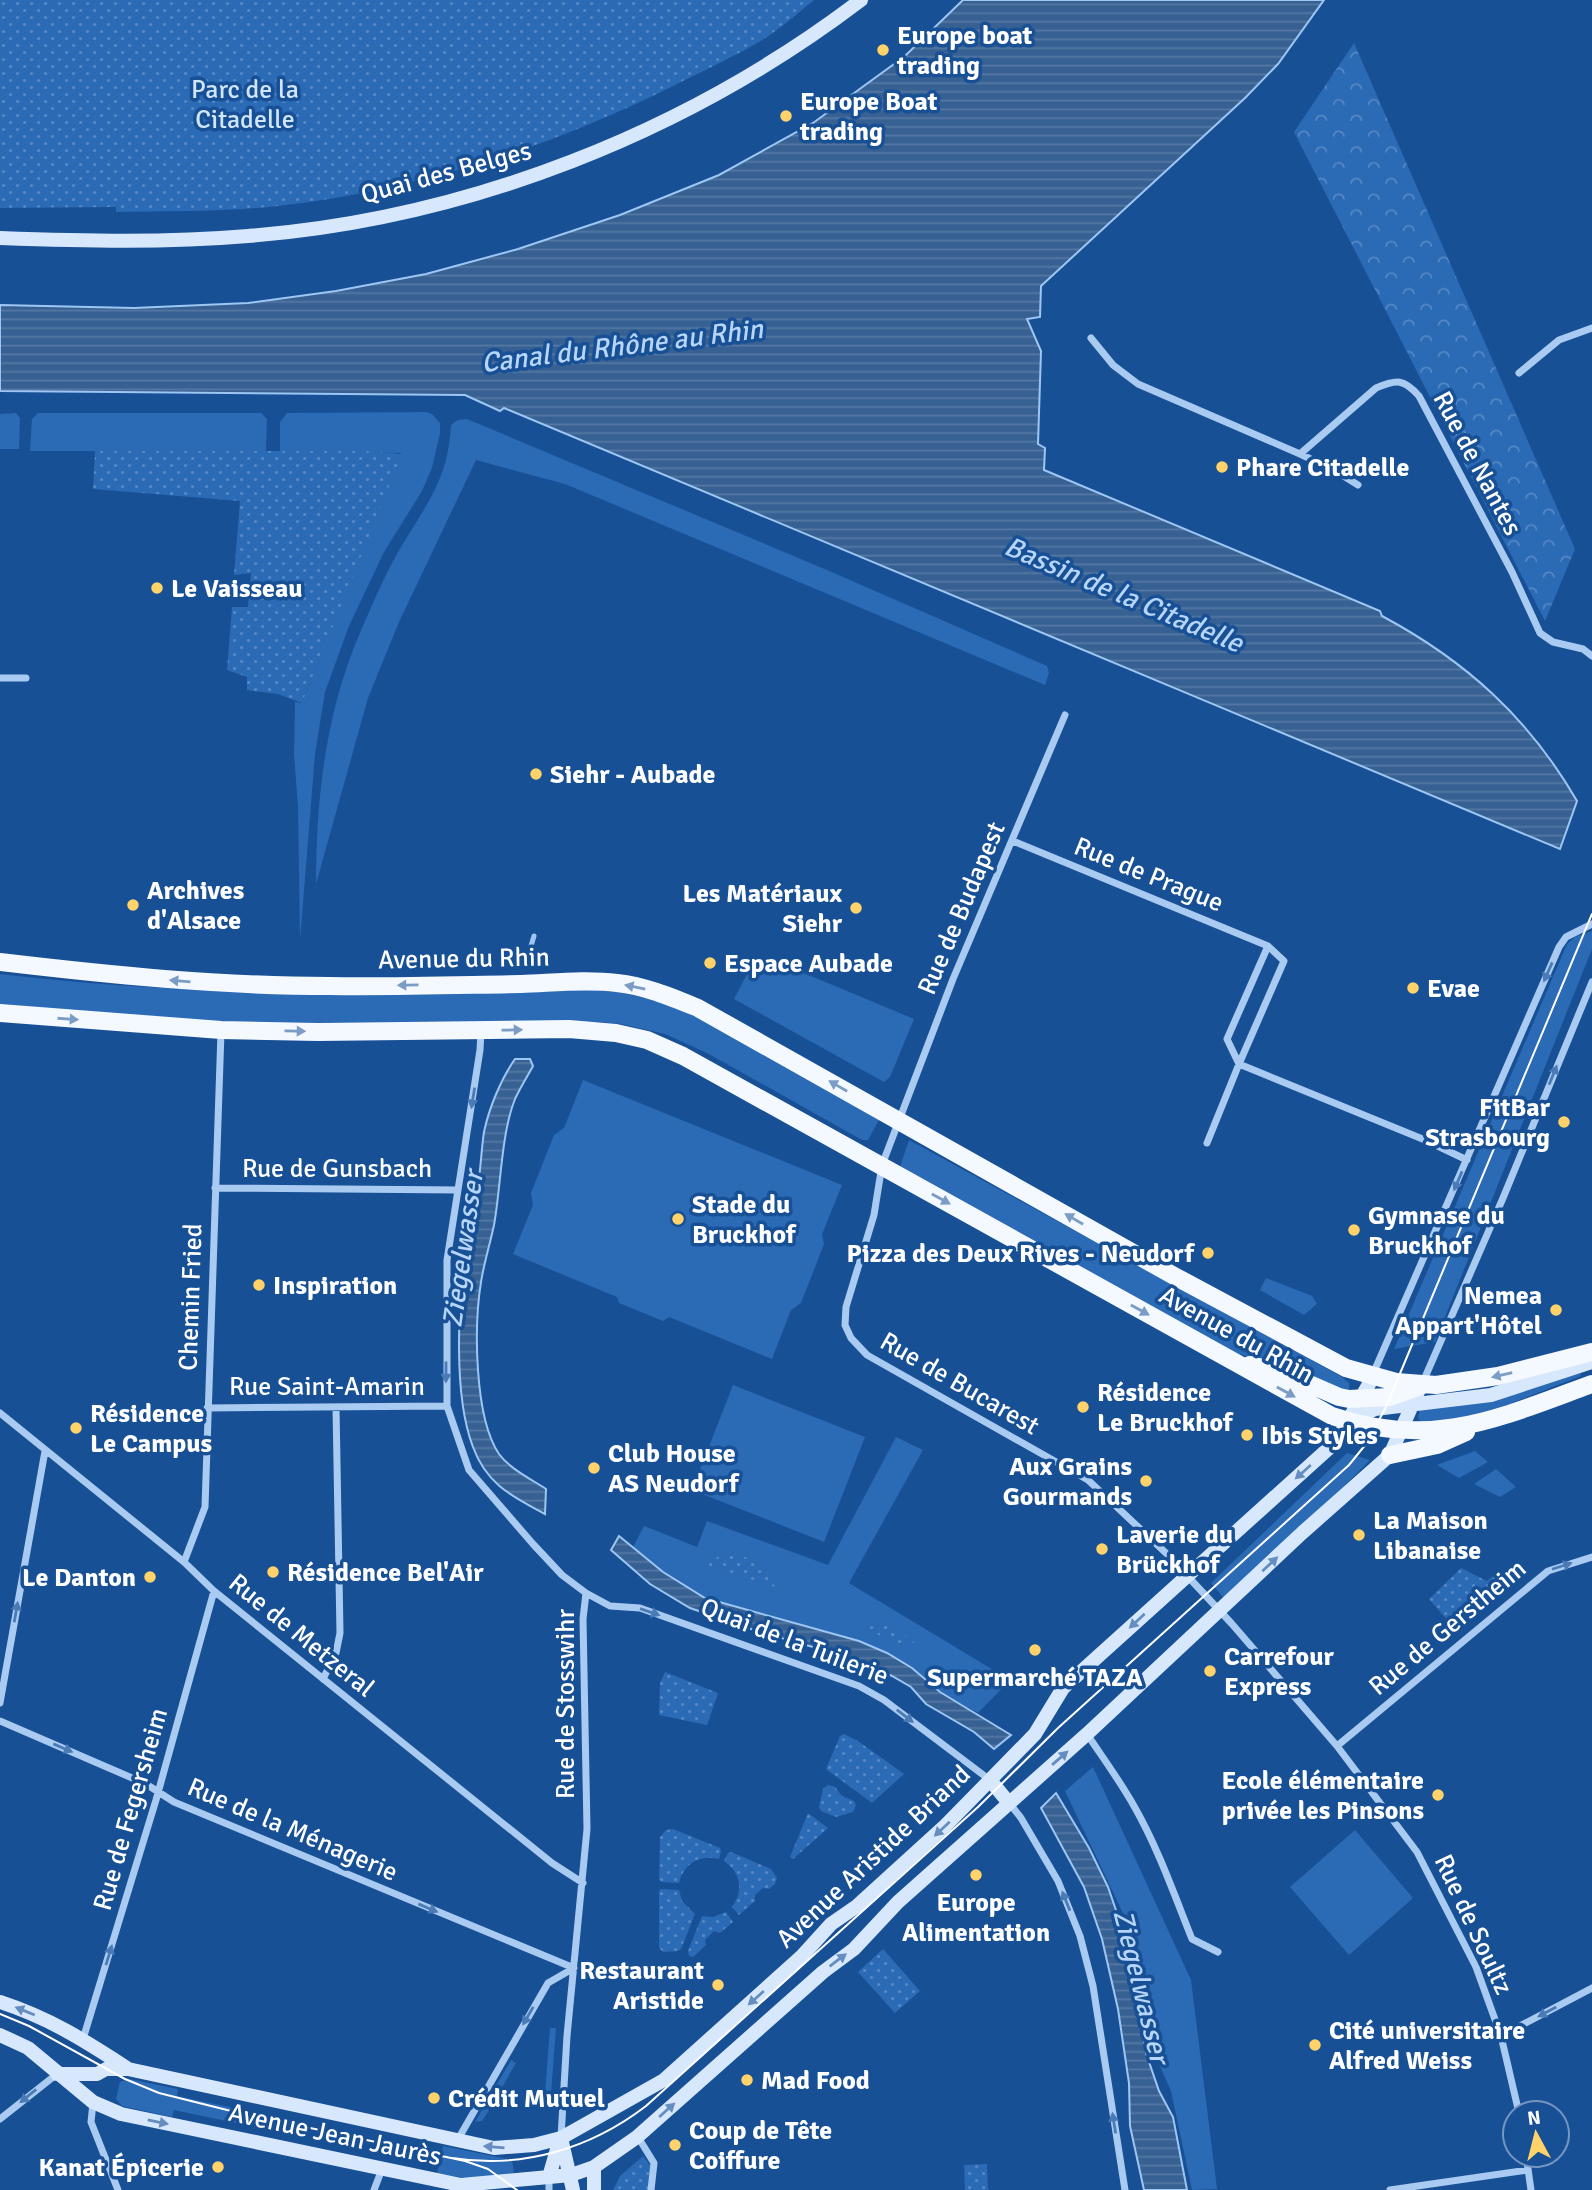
<svg xmlns="http://www.w3.org/2000/svg" width="1592" height="2190" viewBox="0 0 1592 2190" font-family="Signika,sans-serif">
	<style>
		.grass { fill: #2b6ab5 }
		.forest { fill: url(#forest-crowns) }
		.park { fill: url(#park-dots) }
		.water { fill: url(#water-rules); stroke: #9dc6f3; stroke-width: 2 }
		.lines { fill: none; stroke-linecap: round; stroke-linejoin: round }
		.stream { stroke: #9dc6f3; stroke-width: 5 }
		.street { stroke: #aacbf1; stroke-width: 7 }
		.secondary { stroke: #d8e8fc; stroke-width: 14 }
		.primary { stroke: #f4f8ff; stroke-width: 18 }
		.tram { stroke: #fff; stroke-width: 2 }
		.oneway { fill: #4b7bb6 }
		.oneway2 { fill: #7b9cc5 }
		.oneway3 { fill: #658dbf }
		.poi-dot { fill: #ffd36a; stroke: #185096; stroke-width: 2.5 }
		.labels { text-anchor: middle; stroke-width: 7; stroke-linejoin: round; paint-order: stroke }
		.poi-label { font-size: 26px; font-weight: bold; fill: #fff; stroke: #185096; text-anchor: start }
		.park-label { font-size: 26px; fill: #d1e5fc; stroke: #185096 }
		.street-label { font-size: 26px; fill: #fff; stroke: #185096 }
		.water-label { font-size: 28px; font-style: italic; fill: #b6d5f8; stroke: #185096 }
	</style>
	<defs>
		<pattern id="forest-crowns" width="20" height="18" patternUnits="userSpaceOnUse" patternTransform="scale(1.75)"><rect width="20" height="18" fill="#2b6ab5"/><path d="M2 6a3 3 0 1 1 6 0M12 15a3 3 0 1 1 6 0" fill="none" stroke="#5588c4"/></pattern>
		<pattern id="park-dots" width="8" height="8" patternUnits="userSpaceOnUse" patternTransform="scale(1.75)"><rect width="8" height="8" fill="#2b6ab5"/><path d="M2 2h.1M6 6h.1" fill="none" stroke="#5588c4" stroke-width="1.8" stroke-linecap="round"/></pattern>
		<pattern id="water-rules" width="6" height="5" patternUnits="userSpaceOnUse" patternTransform="scale(1.75)"><rect width="6" height="5" fill="#376093"/><path d="M0 2.5h6" fill="none" stroke="#5578a3"/></pattern>
	</defs>
	<rect width="100%" height="100%" fill="#185096"/>
	<path class="grass" d="M427 412 432 414 440 423V433L432 468 422 491 384 552 349 626 325 692 315 754 300 940 298 806 294 755 295 702 302 703 401 453 280 451V422L287 413Z
		M16 413 20 418 19 449H0V414Z
		M38 413H261L267 419 266 451H30L32 419Z
		M467 419 827 570 1047 666 1049 673 1045 685 565 484 476 460 399 622 368 698 316 884C316 797 326 709 362 628 374 601 386 572 401 547 428 502 448 479 451 425L458 420Z
		M1592 931V949L1435 1342 1394 1349 1567 944 1575 937Z
		M755 959 785 975 789 967 792 968 914 1019 890 1077 884 1082 734 999Z
		M0 974C196 997 398 997 595 989 665 996 707 1021 766 1054 804 1075 842 1097 880 1118L868 1140H862L707 1053 665 1034 621 1024 599 1022 254 1023 148 1018 0 1004Z
		M583 1080 842 1185 822 1234 824 1244 801 1303 791 1310 772 1359 669 1317 663 1321 619 1303 617 1297 513 1254 533 1205 531 1193 554 1135 564 1128Z
		M909 1140 1342 1377 1349 1383V1390L1345 1392 1284 1366 1235 1353 900 1167Z
		M1266 1278 1312 1296 1317 1304 1304 1315 1260 1290Z
		M1580 1372 1581 1376 1481 1415 1423 1423 1418 1418 1420 1409Z
		M733 1385 865 1437 824 1542 692 1490Z
		M896 1437 923 1450 849 1583 1010 1680 978 1713 940 1692 912 1668 887 1653 859 1641 705 1598 676 1582 633 1547 644 1526 697 1547 707 1521 828 1565Z
		M1475 1451 1488 1462 1459 1478 1437 1465Z
		M1347 1453 1370 1460 1228 1603 1211 1583Z
		M1496 1469 1516 1487 1500 1497 1474 1484Z
		M1093 1767 1191 1980 1217 2189 1192 2190 1171 2091 1151 2046 1142 1978 1121 1909 1065 1791Z
		M1355 1830 1413 1898 1349 1955 1290 1887Z
		M550 2028H556L551 2094 545 2093Z
		M511 2060 516 2063 486 2115 482 2121 475 2122Z
		M129 2079 178 2089 177 2096 282 2118 279 2132 174 2110 172 2117 122 2106 116 2099 120 2082Z
		M443 2146 512 2160 514 2173 466 2178 437 2174Z"/>
	<path class="forest" d="M1354 43 1575 549 1545 621 1294 132Z"/>
	<path class="park" d="M0 0H814C798 13 781 28 764 39 737 55 707 69 679 83 558 144 436 184 302 203 240 212 178 211 116 212V207L0 208Z
		M95 451H364L402 454 302 703 278 694 247 690V677L227 670 232 607H248L251 573 234 575 240 501 93 489Z
		M732 1554C757 1559 765 1563 775 1587L697 1562Z
		M1461 1568 1487 1581 1493 1576 1507 1586 1454 1628 1429 1599Z
		M862 1623 896 1626 917 1646 890 1643Z
		M665 1672 718 1693 707 1725 659 1715 660 1683Z
		M844 1734 858 1741 904 1774 872 1803 826 1769 840 1736Z
		M828 1785 835 1787 842 1796 854 1801 856 1805 853 1812 836 1817 821 1811 819 1807 823 1789Z
		M808 1813 828 1828 793 1859 790 1857Z
		M673 1829 720 1848 721 1852 719 1859C700 1854 684 1863 679 1883L662 1882 659 1880 660 1837 666 1830Z
		M731 1852 771 1869 777 1878 775 1884 769 1889 763 1888 755 1895V1901L739 1915 732 1907C744 1891 741 1873 724 1861L728 1853Z
		M661 1889 679 1890 682 1901 695 1914 681 1949 678 1951 663 1952 659 1948V1891Z
		M726 1912 733 1922 720 1933 714 1931 705 1940 706 1945 693 1957 689 1956 688 1951 702 1916 713 1917Z
		M883 1949 920 1991 895 2013 858 1972Z
		M643 2156 650 2165 649 2190H613L620 2176Z
		M987 2164 988 2190H965L964 2165Z"/>
	<path class="water" d="M963 0H1324L1278 64 1245 98 1041 286 1040 317 1027 319 1041 351 1038 444 1045 448 1044 470 1380 611 1382 616C1466 661 1529 718 1577 801L1560 849 504 408 500 411 465 395 0 391V305L134 308 248 303 336 291 426 274 518 249 620 215 719 175 813 123 905 56Z
		M515 1059H530L533 1066C527 1077 520 1088 515 1099 501 1134 501 1187 494 1225 490 1244 484 1263 481 1282 474 1325 474 1417 499 1454 510 1469 531 1479 546 1489L545 1514C512 1496 487 1485 473 1447 453 1395 458 1303 466 1247 469 1228 474 1209 477 1190 481 1171 481 1151 484 1132 489 1108 501 1079 515 1059Z
		M619 1536 663 1572 705 1598 859 1641 887 1653 912 1668 940 1692 1011 1735 994 1749 974 1732 926 1704 911 1687 892 1676 855 1659 757 1631 690 1608 650 1584 611 1550Z
		M1056 1793 1089 1848 1108 1887 1121 1925 1137 1986 1146 2053 1159 2091 1173 2117 1187 2190H1144L1130 2126 1129 2083 1118 2009 1102 1939 1084 1887 1041 1808Z"/>
	<g class="lines">
		<path class="stream" d="M528 956 534 936"/>
		<path class="street" d="M1091 338 1113 365 1138 384 1300 454 1334 470 1358 485
			M1519 373 1559 340 1592 328
			M1300 454 1376 388C1397 379 1404 379 1419 396L1512 572 1540 633 1553 642 1583 649 1592 656
			M0 678H26
			M1065 715 953 979 882 1165 874 1215 846 1307 845 1325 851 1338 867 1355 1088 1480 1167 1554 1232 1624 1337 1746 1417 1852 1476 1967 1501 2036 1519 2113
			M1013 841 1268 946 1284 961 1239 1064 1227 1039 1268 946
			M481 1031 480 1050 447 1260V1406L469 1470 533 1544 562 1575 586 1593 583 1619 587 1829 567 2036 561 2137
			M1207 1143 1239 1064 1425 1140 1467 1160
			M215 1188 458 1190
			M1373 1374 1559 947 1566 937 1592 924
			M1423 1382 1503 1198 1592 982
			M207 1408 447 1406
			M0 1413 184 1562 214 1591 552 1863 583 1883
			M184 1562 205 1507 221 1032
			M586 1593 610 1606 640 1608 859 1686 884 1700 990 1780
			M323 1679 336 1653 340 1633 336 1407
			M0 1703 45 1451
			M0 1721 146 1784 174 1802 574 1968
			M1087 1734C1103 1758 1120 1781 1134 1806 1158 1848 1174 1894 1192 1939L1218 1952
			M1337 1746 1548 1571 1592 1557
			M1010 1804 1021 1818 1058 1881 1080 1936 1093 1986 1125 2190
			M1501 2036 1592 1988
			M83 2039 156 1800 214 1591
			M93 2103 91 2122 118 2190
			M0 2119 57 2074
			M638 2137 654 2163 651 2190
			M457 2141 548 1983 574 1968
			M1526 2155 1531 2190
			M549 2177V2190
			M374 2190 382 2169
			M1390 2190 1528 2170"/>
		<path class="secondary" d="M0 238C83 241 166 243 248 236 468 219 686 133 861 0
			M1350 1420 1375 1409 1491 1395 1592 1362
			M990 1780 1009 1803
			M0 2002C49 2018 84 2040 127 2068
			M0 2035 28 2048 93 2102 121 2114 461 2185 571 2175 594 2167 637 2137 823 1972 854 1949 898 1902 1087 1734 1302 1533 1390 1455 1421 1385
			M57 2074H97L106 2069H128L494 2148 534 2145 561 2138 664 2080 802 1956 831 1924 857 1906 946 1825 1035 1734 1063 1688 1328 1449 1341 1433 1373 1377
			M561 2138 573 2190
			M549 2177 560 2139
			M594 2190V2167"/>
		<path class="primary" d="M0 962C110 975 219 986 329 986 393 987 457 985 521 984 552 983 585 979 617 983 645 986 671 997 698 1008L1176 1277 1346 1368 1396 1382 1436 1385 1498 1376 1592 1352
			M0 1013 221 1030 318 1032 569 1029 616 1033 647 1040 683 1056 1332 1416C1432 1450 1499 1418 1592 1384
			M1250 1365 1284 1373 1339 1397 1349 1399 1390 1397 1420 1386
			M1390 1455 1437 1445 1466 1432"/>
		<path class="tram" d="M0 2014 29 2026 125 2079 159 2093 231 2111 465 2161 488 2169 517 2190
			M452 2158C522 2169 590 2149 646 2106L978 1807 1058 1728 1349 1465 1366 1444 1386 1407 1592 914"/>
	</g>
	<defs><path id="oneway-solid" d="M-6-.8H1V-3.2L6.5 0L1 3.2V.8H-6Z" transform="scale(1.75)"/></defs>
	<g class="oneway">
		<use href="#oneway-solid" transform="translate(1548 972) rotate(114)"/>
		<use href="#oneway-solid" transform="translate(1553 1075) rotate(-68)"/>
		<use href="#oneway-solid" transform="translate(473 1098) rotate(99)"/>
		<use href="#oneway-solid" transform="translate(1458 1181) rotate(113)"/>
		<use href="#oneway-solid" transform="translate(446 1372) rotate(90)"/>
		<use href="#oneway-solid" transform="translate(1562 1566) rotate(-18)"/>
		<use href="#oneway-solid" transform="translate(16 1612) rotate(-80)"/>
		<use href="#oneway-solid" transform="translate(650 1612) rotate(19)"/>
		<use href="#oneway-solid" transform="translate(905 1716) rotate(38)"/>
		<use href="#oneway-solid" transform="translate(63 1748) rotate(23)"/>
		<use href="#oneway-solid" transform="translate(1066 1901) rotate(-112)"/>
		<use href="#oneway-solid" transform="translate(428 1908) rotate(23)"/>
		<use href="#oneway-solid" transform="translate(109 1955) rotate(-73)"/>
		<use href="#oneway-solid" transform="translate(1547 2012) rotate(152)"/>
		<use href="#oneway-solid" transform="translate(528 2016) rotate(120)"/>
		<use href="#oneway-solid" transform="translate(28 2096) rotate(141)"/>
		<use href="#oneway-solid" transform="translate(1114 2123) rotate(-99)"/>
	</g>
	<g class="oneway2">
		<use href="#oneway-solid" transform="translate(180 981) rotate(-175)"/>
		<use href="#oneway-solid" transform="translate(408 985) rotate(179)"/>
		<use href="#oneway-solid" transform="translate(635 987) rotate(-168)"/>
		<use href="#oneway-solid" transform="translate(68 1019) rotate(4)"/>
		<use href="#oneway-solid" transform="translate(512 1030) rotate(-1)"/>
		<use href="#oneway-solid" transform="translate(295 1031) rotate(1)"/>
		<use href="#oneway-solid" transform="translate(838 1086) rotate(-150)"/>
		<use href="#oneway-solid" transform="translate(941 1199) rotate(29)"/>
		<use href="#oneway-solid" transform="translate(1074 1219) rotate(-150)"/>
		<use href="#oneway-solid" transform="translate(1140 1310) rotate(29)"/>
		<use href="#oneway-solid" transform="translate(1502 1375) rotate(167)"/>
		<use href="#oneway-solid" transform="translate(1286 1392) rotate(29)"/>
	</g>
	<g class="oneway3">
		<use href="#oneway-solid" transform="translate(1303 1472) rotate(138)"/>
		<use href="#oneway-solid" transform="translate(1270 1564) rotate(-43)"/>
		<use href="#oneway-solid" transform="translate(1137 1621) rotate(137)"/>
		<use href="#oneway-solid" transform="translate(1060 1758) rotate(-41)"/>
		<use href="#oneway-solid" transform="translate(942 1829) rotate(137)"/>
		<use href="#oneway-solid" transform="translate(838 1960) rotate(-37)"/>
		<use href="#oneway-solid" transform="translate(756 1998) rotate(138)"/>
		<use href="#oneway-solid" transform="translate(25 2011) rotate(-158)"/>
		<use href="#oneway-solid" transform="translate(667 2110) rotate(-42)"/>
		<use href="#oneway-solid" transform="translate(158 2122) rotate(12)"/>
		<use href="#oneway-solid" transform="translate(494 2147) rotate(-175)"/>
	</g>
	<g class="poi-dot">
		<circle cx="883" cy="50" r="7"/>
		<circle cx="786" cy="116" r="7"/>
		<circle cx="1222" cy="467" r="7"/>
		<circle cx="157" cy="588" r="7"/>
		<circle cx="536" cy="774" r="7"/>
		<circle cx="133" cy="905" r="7"/>
		<circle cx="856" cy="908" r="7"/>
		<circle cx="710" cy="963" r="7"/>
		<circle cx="1413" cy="988" r="7"/>
		<circle cx="1564" cy="1122" r="7"/>
		<circle cx="678" cy="1219" r="7"/>
		<circle cx="1354" cy="1230" r="7"/>
		<circle cx="1208" cy="1253" r="7"/>
		<circle cx="259" cy="1285" r="7"/>
		<circle cx="1556" cy="1310" r="7"/>
		<circle cx="1083" cy="1407" r="7"/>
		<circle cx="76" cy="1428" r="7"/>
		<circle cx="1247" cy="1435" r="7"/>
		<circle cx="594" cy="1468" r="7"/>
		<circle cx="1146" cy="1481" r="7"/>
		<circle cx="1359" cy="1535" r="7"/>
		<circle cx="1102" cy="1549" r="7"/>
		<circle cx="273" cy="1572" r="7"/>
		<circle cx="150" cy="1577" r="7"/>
		<circle cx="1035" cy="1650" r="7"/>
		<circle cx="1210" cy="1671" r="7"/>
		<circle cx="1438" cy="1795" r="7"/>
		<circle cx="976" cy="1875" r="7"/>
		<circle cx="718" cy="1985" r="7"/>
		<circle cx="1315" cy="2045" r="7"/>
		<circle cx="747" cy="2080" r="7"/>
		<circle cx="434" cy="2098" r="7"/>
		<circle cx="675" cy="2145" r="7"/>
		<circle cx="218" cy="2167" r="7"/>
	</g>
	<g class="labels">
		<g class="poi-label">
			<text x="897" y="44">Europe boat<tspan x="897" dy="30">trading</tspan></text>
			<text x="800" y="110">Europe Boat<tspan x="800" dy="30">trading</tspan></text>
			<text x="1236" y="476">Phare Citadelle</text>
			<text x="171" y="597">Le Vaisseau</text>
			<text x="550" y="783">Siehr - Aubade</text>
			<text x="147" y="899">Archives<tspan x="147" dy="30">d'Alsace</tspan></text>
			<text x="842" y="902" text-anchor="end">Les Matériaux<tspan x="842" dy="30">Siehr</tspan></text>
			<text x="724" y="972">Espace Aubade</text>
			<text x="1427" y="997">Evae</text>
			<text x="1550" y="1116" text-anchor="end">FitBar<tspan x="1550" dy="30">Strasbourg</tspan></text>
			<text x="692" y="1213">Stade du<tspan x="692" dy="30">Bruckhof</tspan></text>
			<text x="1368" y="1224">Gymnase du<tspan x="1368" dy="30">Bruckhof</tspan></text>
			<text x="1194" y="1262" text-anchor="end">Pizza des Deux Rives - Neudorf</text>
			<text x="273" y="1294">Inspiration</text>
			<text x="1542" y="1304" text-anchor="end">Nemea<tspan x="1542" dy="30">Appart'Hôtel</tspan></text>
			<text x="1097" y="1401">Résidence<tspan x="1097" dy="30">Le Bruckhof</tspan></text>
			<text x="90" y="1422">Résidence<tspan x="90" dy="30">Le Campus</tspan></text>
			<text x="1261" y="1444">Ibis Styles</text>
			<text x="608" y="1462">Club House<tspan x="608" dy="30">AS Neudorf</tspan></text>
			<text x="1132" y="1475" text-anchor="end">Aux Grains<tspan x="1132" dy="30">Gourmands</tspan></text>
			<text x="1373" y="1529">La Maison<tspan x="1373" dy="30">Libanaise</tspan></text>
			<text x="1116" y="1543">Laverie du<tspan x="1116" dy="30">Brückhof</tspan></text>
			<text x="287" y="1581">Résidence Bel'Air</text>
			<text x="136" y="1586" text-anchor="end">Le Danton</text>
			<text x="1224" y="1665">Carrefour<tspan x="1224" dy="30">Express</tspan></text>
			<text x="1035" y="1686" text-anchor="middle">Supermarché TAZA</text>
			<text x="1424" y="1789" text-anchor="end">Ecole élémentaire<tspan x="1424" dy="30">privée les Pinsons</tspan></text>
			<text x="976" y="1911" text-anchor="middle">Europe<tspan x="976" dy="30">Alimentation</tspan></text>
			<text x="704" y="1979" text-anchor="end">Restaurant<tspan x="704" dy="30">Aristide</tspan></text>
			<text x="1329" y="2039">Cité universitaire<tspan x="1329" dy="30">Alfred Weiss</tspan></text>
			<text x="761" y="2089">Mad Food</text>
			<text x="448" y="2107">Crédit Mutuel</text>
			<text x="689" y="2139">Coup de Tête<tspan x="689" dy="30">Coiffure</tspan></text>
			<text x="204" y="2176" text-anchor="end">Kanat Épicerie</text>
		</g>
		<g class="park-label">
			<text x="245" y="98">Parc de la<tspan x="245" dy="30">Citadelle</tspan></text>
		</g>
		<g class="street-label">
			<text transform="translate(446 172) rotate(-15)" y="9">Quai des Belges</text>
			<text transform="translate(1478 463) rotate(62)" y="9">Rue de Nantes</text>
			<text transform="translate(1149 874) rotate(22)" y="9">Rue de Prague</text>
			<text transform="translate(961 908) rotate(-67)" y="9">Rue de Budapest</text>
			<text transform="translate(464 958) rotate(-1)" y="9">Avenue du Rhin</text>
			<text x="337" y="1177">Rue de Gunsbach</text>
			<text transform="translate(190 1297) rotate(-88)" y="9">Chemin Fried</text>
			<text transform="translate(1237 1334) rotate(29)" y="9">Avenue du Rhin</text>
			<text transform="translate(960 1383) rotate(30)" y="9">Rue de Bucarest</text>
			<text x="327" y="1395">Rue Saint-Amarin</text>
			<text transform="translate(1447 1627) rotate(-40)" y="9">Rue de Gerstheim</text>
			<text transform="translate(302 1635) rotate(39)" y="9">Rue de Metzeral</text>
			<text transform="translate(795 1641) rotate(21)" y="9">Quai de la Tuilerie</text>
			<text transform="translate(565 1704) rotate(-90)" y="9">Rue de Stosswihr</text>
			<text transform="translate(130 1809) rotate(-74)" y="9">Rue de Fegersheim</text>
			<text transform="translate(293 1829) rotate(23)" y="9">Rue de la Ménagerie</text>
			<text transform="translate(873 1856) rotate(-43)" y="9">Avenue Aristide Briand</text>
			<text transform="translate(1474 1924) rotate(65)" y="9">Rue de Soultz</text>
			<text transform="translate(335 2134) rotate(12)" y="9">Avenue Jean Jaurès</text>
		</g>
		<g class="water-label">
			<text transform="translate(622 345) rotate(-7)" y="10">Canal du Rhône au Rhin</text>
			<text transform="translate(1124 594) rotate(23)" y="10">Bassin de la Citadelle</text>
			<text transform="translate(462 1249) rotate(-82)" y="10">Ziegelwasser</text>
			<text transform="translate(1142 1986) rotate(76)" y="10">Ziegelwasser</text>
		</g>
	</g>
	<g transform="translate(1536 2134) rotate(353)"><circle r="33" fill="#185096" stroke="#7496c0" stroke-width="2"/>
	<path d="M0-5L12 26L0 18L-12 26Z" fill="#ffd36a"/>
	<text y="-10" font-size="19" font-weight="bold" text-anchor="middle" fill="#ffffff">N</text>
	</g>
</svg>
